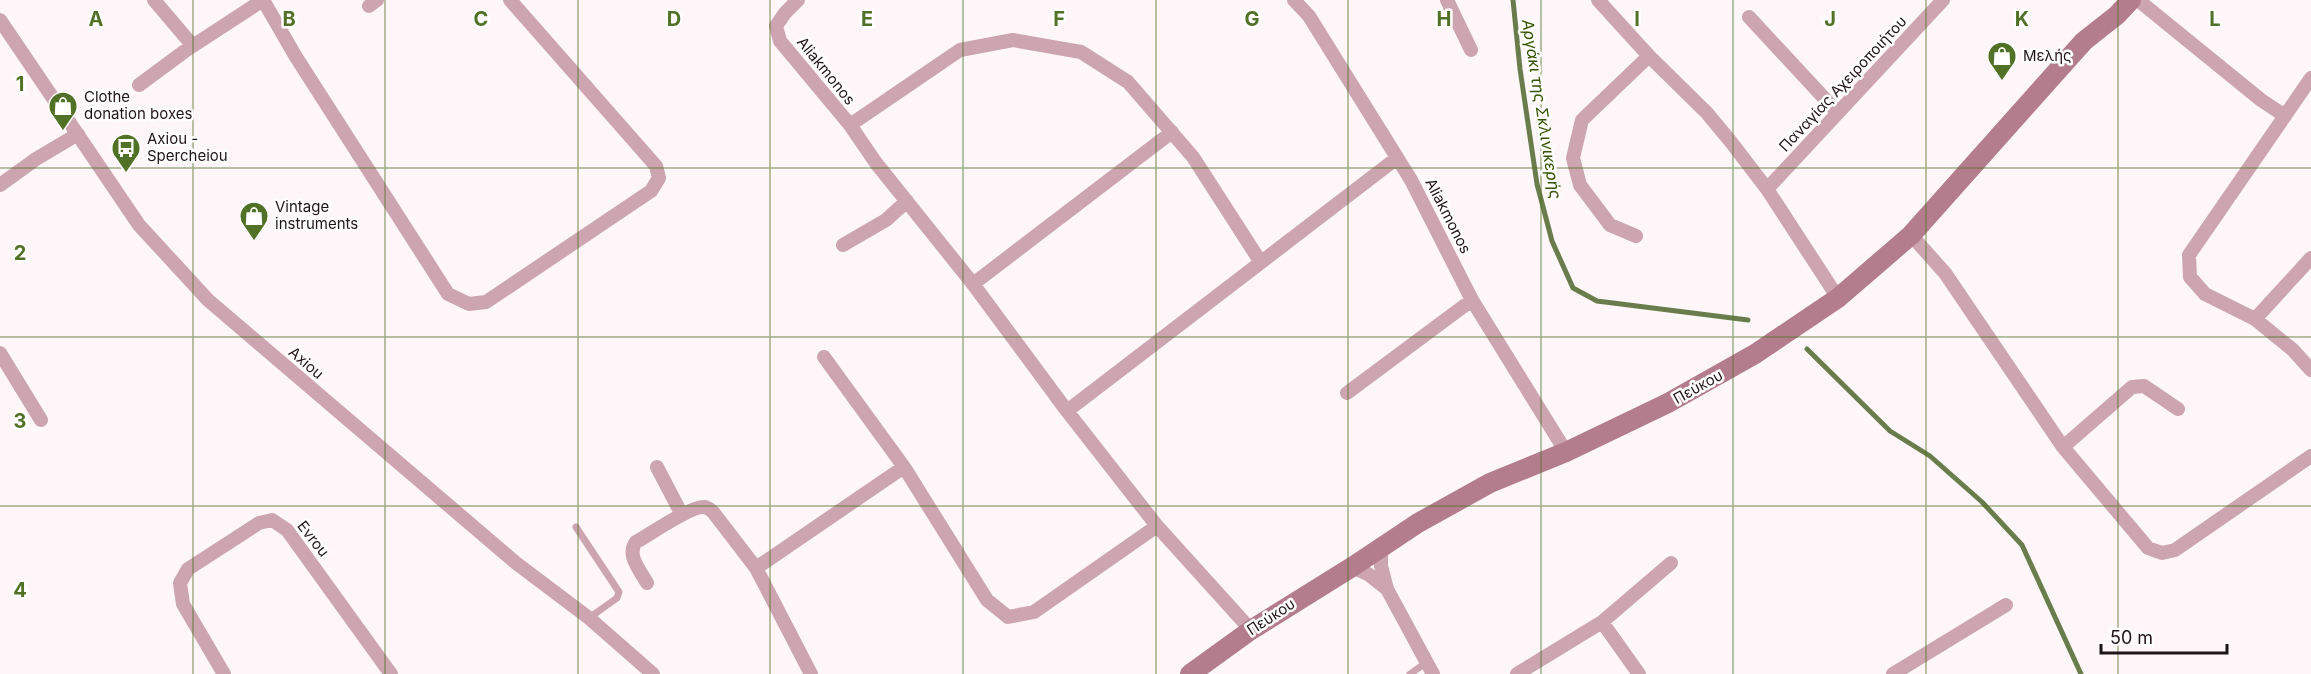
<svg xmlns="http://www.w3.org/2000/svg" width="2311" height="674" viewBox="0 0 2311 674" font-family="Inter,sans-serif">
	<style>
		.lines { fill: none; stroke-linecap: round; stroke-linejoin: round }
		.stream { stroke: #687d4b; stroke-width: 5 }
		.lane { stroke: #cca5b0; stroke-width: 7 }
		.street { stroke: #cca5b0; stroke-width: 14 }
		.secondary { stroke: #b47d8d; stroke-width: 20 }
		.grid { fill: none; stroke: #517127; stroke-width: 1.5; stroke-opacity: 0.55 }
		.labels { text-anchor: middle; stroke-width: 5; stroke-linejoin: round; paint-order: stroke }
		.poi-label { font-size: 15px; fill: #211418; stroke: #fff; text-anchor: start }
		.street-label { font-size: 15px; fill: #211418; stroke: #fff }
		.water-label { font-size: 16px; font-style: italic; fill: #355300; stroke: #fff }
		.grid-label { font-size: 20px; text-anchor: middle; font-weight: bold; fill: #517127; stroke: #fff; stroke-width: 5; stroke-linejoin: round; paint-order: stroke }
	</style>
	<rect width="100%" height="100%" fill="#fef6f8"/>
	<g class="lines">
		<path class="stream" d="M1513 0 1520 69 1537 184 1552 241 1573 288 1597 301 1748 320
			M1807 349 1890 431 1930 456 1982 502 2022 545 2081 674"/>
		<path class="lane" d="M576 527 619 592 617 598 589 618
			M1410 674 1427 662"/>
		<path class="street" d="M154 0 193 46
			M798 0 785 13 776 26 780 41 850 125 876 163 973 284 1067 411 1157 526 1251 630
			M1294 0 1309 16 1411 180 1472 300 1566 452
			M1447 0 1471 50
			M1598 0 1649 56 1707 113 1731 142 1767 189 1838 298
			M2138 0 2261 100 2285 116
			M369 6 377 0
			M1749 17 1838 113
			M0 20 139 225 208 300 516 563 589 618 653 674
			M2311 78 2189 255 2190 277 2205 294 2255 319 2293 350 2311 370
			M139 85 185 51 263 0 296 57 448 294 469 304 486 302 651 191 659 178 656 166 510 0
			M850 125 960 50 1013 40 1081 52 1128 82 1193 157 1260 261
			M0 185 36 159 78 134
			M1767 189 1943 0
			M1911 235 1945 273 2063 447
			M1636 236 1610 225 1580 185 1573 158 1582 120 1649 56
			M843 245 886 220 907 201
			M973 284 1172 132
			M2255 319 2311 258
			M0 353 41 420
			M824 357 904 467 987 600 1008 617 1034 612 1157 526
			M1347 393 1472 300
			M2178 409 2144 386 2132 387 2063 447 2148 548 2162 553 2175 550 2311 456
			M1067 411 1397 158
			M657 467 682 515
			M1381 546V566L1387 589 1433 674
			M1352 567 1368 574 1387 589
			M756 568 904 467
			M647 583C640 570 626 555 636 542 649 535 692 505 705 507 708 508 710 509 713 512L756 568 811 674
			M1602 622 1639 674
			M224 674 183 604 180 583 188 569 259 523 272 520 287 530 391 674
			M1517 674 1602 622 1671 563
			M1893 674 2006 605"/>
		<path class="secondary" d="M1190 674 1251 630 1352 567 1418 523 1490 483 1566 452 1668 403 1755 354 1838 298 1911 235 2084 41 2117 15 2131 0"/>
	</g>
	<path class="grid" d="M193 0V674M385 0V674M578 0V674M770 0V674M963 0V674M1156 0V674M1348 0V674M1541 0V674M1733 0V674M1926 0V674M2118 0V674M0 168H2311M0 337H2311M0 506H2311"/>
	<defs>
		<g id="shop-pin" transform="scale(1.5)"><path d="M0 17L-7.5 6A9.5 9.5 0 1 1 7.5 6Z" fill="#517127" stroke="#fff"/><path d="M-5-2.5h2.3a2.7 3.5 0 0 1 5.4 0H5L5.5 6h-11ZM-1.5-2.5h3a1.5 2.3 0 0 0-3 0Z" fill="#fff"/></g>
		<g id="bus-pin" transform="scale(1.5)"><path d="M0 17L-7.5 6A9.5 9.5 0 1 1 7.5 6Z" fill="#517127" stroke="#fff"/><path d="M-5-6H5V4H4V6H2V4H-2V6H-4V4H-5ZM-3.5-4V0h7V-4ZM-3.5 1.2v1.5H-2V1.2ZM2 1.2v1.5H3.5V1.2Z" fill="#fff"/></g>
	</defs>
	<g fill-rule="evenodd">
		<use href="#shop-pin" x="2002" y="56"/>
		<use href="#shop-pin" x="63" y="106"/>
		<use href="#bus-pin" x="126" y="148"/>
		<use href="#shop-pin" x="254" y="216"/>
	</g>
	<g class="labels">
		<g class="poi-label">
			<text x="2023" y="61">Μελής</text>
			<text x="84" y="102">Clothe<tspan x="84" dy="17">donation boxes</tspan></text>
			<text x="147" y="144">Axiou -<tspan x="147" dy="17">Spercheiou</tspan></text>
			<text x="275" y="212">Vintage<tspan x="275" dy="17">instruments</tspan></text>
		</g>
		<g class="street-label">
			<text transform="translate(826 71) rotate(51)" y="5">Aliakmonos</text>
			<text transform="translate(1843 84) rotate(-47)" y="5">Παναγίας Αχειροποιήτου</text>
			<text transform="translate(1448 216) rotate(63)" y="5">Aliakmonos</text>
			<text transform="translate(306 363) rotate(41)" y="5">Axiou</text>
			<text transform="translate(1698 387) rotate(-29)" y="5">Πεύκου</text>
			<text transform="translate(313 539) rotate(52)" y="5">Evrou</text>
			<text transform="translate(1271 617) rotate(-33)" y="5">Πεύκου</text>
		</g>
		<g class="water-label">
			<text transform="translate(1542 109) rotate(81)" y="6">Αργάκι της Σκλινικερής</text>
		</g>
	</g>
	<g class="grid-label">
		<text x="96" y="26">A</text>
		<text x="289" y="26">B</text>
		<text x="481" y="26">C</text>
		<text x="674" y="26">D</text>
		<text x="867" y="26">E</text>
		<text x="1059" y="26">F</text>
		<text x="1252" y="26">G</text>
		<text x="1444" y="26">H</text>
		<text x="1637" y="26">I</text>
		<text x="1830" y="26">J</text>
		<text x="2022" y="26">K</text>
		<text x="2215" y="26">L</text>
		<text x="20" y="91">1</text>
		<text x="20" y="260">2</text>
		<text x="20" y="428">3</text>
		<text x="20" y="597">4</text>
	</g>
	<path d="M2101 644v9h126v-9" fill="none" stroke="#211418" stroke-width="3"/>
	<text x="2110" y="644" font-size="18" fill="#211418" stroke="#ffffff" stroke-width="4.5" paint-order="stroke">50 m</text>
</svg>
